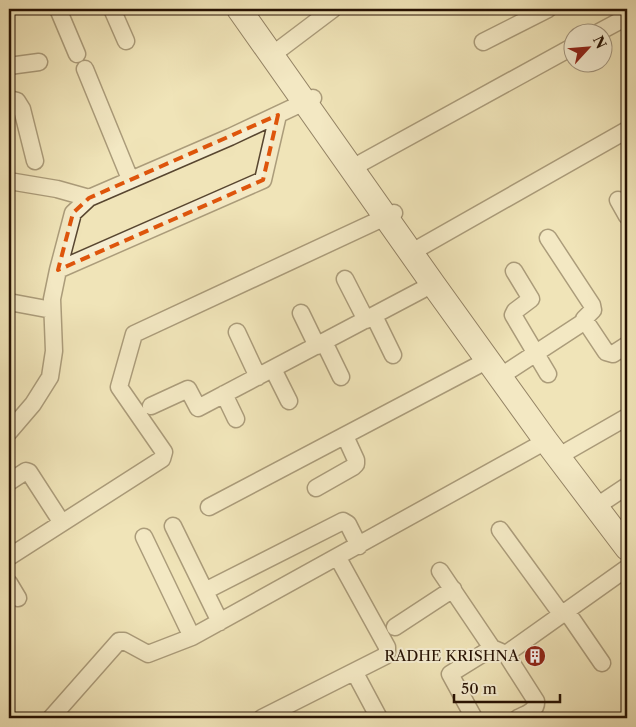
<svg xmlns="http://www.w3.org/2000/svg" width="636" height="727" viewBox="0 0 636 727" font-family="'Libre Caslon Text',serif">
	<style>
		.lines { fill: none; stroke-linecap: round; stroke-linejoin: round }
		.minor-casing { stroke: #584630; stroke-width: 19 }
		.secondary-casing { stroke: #261102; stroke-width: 26 }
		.minor { stroke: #f5edd1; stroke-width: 16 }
		.secondary { stroke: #f5edd1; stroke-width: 24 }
		.marked { fill: none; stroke: #de550c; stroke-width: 4; stroke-dasharray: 10 6; stroke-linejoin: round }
		.labels { text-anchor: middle; stroke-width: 4; stroke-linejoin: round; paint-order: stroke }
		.poi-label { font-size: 15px; fill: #261102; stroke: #f5edd1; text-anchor: end }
	</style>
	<rect width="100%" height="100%" fill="#f0e4b8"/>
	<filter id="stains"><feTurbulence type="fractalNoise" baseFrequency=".004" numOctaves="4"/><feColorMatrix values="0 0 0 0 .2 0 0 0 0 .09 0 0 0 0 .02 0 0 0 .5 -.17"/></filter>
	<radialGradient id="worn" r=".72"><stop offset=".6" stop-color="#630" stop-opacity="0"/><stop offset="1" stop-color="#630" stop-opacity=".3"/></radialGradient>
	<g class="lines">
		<g class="minor-casing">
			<path id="minor" d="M58 9 77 54
				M112 9 126 41
				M599 32 627 17
				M483 42 548 9
				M280 49 333 9
				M9 66 39 62
				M85 69 130 179
				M9 99 17 101 22 109 35 161
				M352 168 574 46
				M9 181 57 189 89 198
				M618 200 627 216
				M548 238 592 305 593 310 584 319 606 352 613 354 627 345
				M419 248 627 130
				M58 270 263 180 278 115
				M514 271 531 299 515 311 513 315 548 374
				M345 279 366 320
				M9 302 52 310
				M301 313 317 346
				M374 316 393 355
				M237 332 258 377
				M324 342 341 377
				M273 369 289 401
				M507 372 585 321
				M224 394 236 419
				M151 406 188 389 198 408 433 284
				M9 432 33 404 50 377 54 351 52 299 58 270 73 213 89 198 230 137 313 98
				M566 452 627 417
				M9 482 26 471 29 472 62 523
				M316 488 353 467 356 464V460L345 436
				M603 502 627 486
				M209 507 488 360
				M173 526 220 622
				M500 530 562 615
				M144 537 192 637
				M9 557 162 459 164 452 119 387 134 334 394 213
				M440 571 492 648 506 654
				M9 583 18 598
				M205 591 343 521 348 524 359 546
				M567 612 602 663
				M395 627 453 589
				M355 673 379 718
				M51 718 119 641H124L148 654 192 637 546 441
				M262 718 385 656 387 652V647L338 558
				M474 718 450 674 492 648
				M518 718C526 714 537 711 536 701L506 654 627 568"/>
		</g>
		<g class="secondary-casing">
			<path id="secondary" d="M239 9 433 284 546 441 627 548"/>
		</g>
		<use href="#minor" class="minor"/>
		<use href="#secondary" class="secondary"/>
	</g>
	<path d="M0 0H636V727H0ZM278 115 263 180 58 270 73 213 89 198Z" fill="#f0e4b8" fill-opacity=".55" fill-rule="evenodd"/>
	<path class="marked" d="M278 115 263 180 58 270 73 213 89 198Z"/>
	<defs>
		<g id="building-disc" transform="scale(1.125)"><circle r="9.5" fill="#8f2418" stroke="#f5edd1"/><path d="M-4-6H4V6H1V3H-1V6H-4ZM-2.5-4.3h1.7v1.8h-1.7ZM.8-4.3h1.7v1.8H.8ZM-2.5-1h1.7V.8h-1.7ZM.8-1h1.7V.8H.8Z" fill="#fff"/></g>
	</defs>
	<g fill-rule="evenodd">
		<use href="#building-disc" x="535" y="656"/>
	</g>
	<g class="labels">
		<g class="poi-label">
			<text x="519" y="661">RADHE KRISHNA</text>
		</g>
	</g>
	<rect width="636" height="727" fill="none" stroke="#f0e4b8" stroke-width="30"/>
	<rect x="10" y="10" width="616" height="707" fill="none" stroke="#261102" stroke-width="2.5"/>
	<rect x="15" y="15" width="606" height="697" fill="none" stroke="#261102"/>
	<g transform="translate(588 48) rotate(64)"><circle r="24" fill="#f5edd1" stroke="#a2957e"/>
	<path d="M0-4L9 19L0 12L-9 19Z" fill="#8f2418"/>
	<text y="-8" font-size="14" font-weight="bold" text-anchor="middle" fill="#261102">N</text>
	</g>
	<path d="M454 694v8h106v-8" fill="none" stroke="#261102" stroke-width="2.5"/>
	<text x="461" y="694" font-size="15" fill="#261102" stroke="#f5edd1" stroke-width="4" paint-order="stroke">50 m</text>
	<rect width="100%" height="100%" filter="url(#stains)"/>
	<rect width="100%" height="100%" fill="url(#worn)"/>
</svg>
